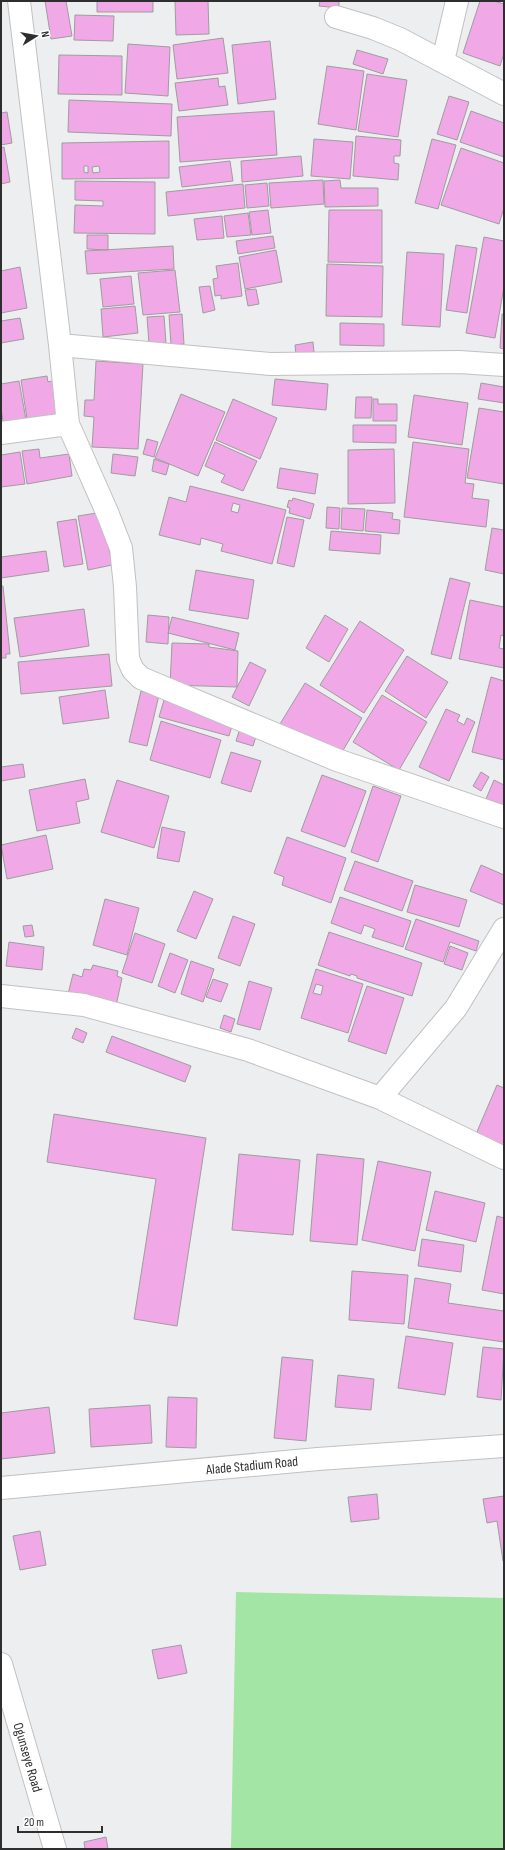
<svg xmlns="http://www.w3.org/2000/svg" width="505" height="1850" viewBox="0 0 505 1850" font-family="'Sofia Sans Condensed',sans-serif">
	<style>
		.green { fill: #a2e5a5 }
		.building { fill: #f1a8e7; stroke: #9e9d9e; fill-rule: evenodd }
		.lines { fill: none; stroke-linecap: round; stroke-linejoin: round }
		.street-casing { stroke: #c1c1c3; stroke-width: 24 }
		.secondary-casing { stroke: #c1c1c3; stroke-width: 24 }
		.street { stroke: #fff; stroke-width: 22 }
		.secondary { stroke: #fff; stroke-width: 22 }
		.labels { text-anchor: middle; stroke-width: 3; stroke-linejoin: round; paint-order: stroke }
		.street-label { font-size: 14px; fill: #2e2e2e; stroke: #fff }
	</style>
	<rect width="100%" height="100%" fill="#edeeef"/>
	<path class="green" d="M236 1592 504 1598V1849H231Z"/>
	<path class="building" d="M45 1H66L72 36 51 39Z
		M97 1H153V12H97Z
		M175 1H208L209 34 176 35Z
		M320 1H339V8L319 6Z
		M480 1H494L504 4V53L500 66 463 53Z
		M75 15 114 16 113 41 74 40Z
		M223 38 228 73 177 79 173 45Z
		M270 41 276 99 238 104 232 45Z
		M128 44 170 47 168 96 125 93Z
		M357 50 388 59 383 74 353 64Z
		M59 55 122 56V95L58 94Z
		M327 66 364 71 356 130 318 124Z
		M367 74 407 80 398 137 358 131Z
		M218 78 219 87 225 86 228 105 179 111 175 83Z
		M449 96 469 102 457 140 437 134Z
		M69 100 172 104 171 136 68 132Z
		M274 111 277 155 180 162 177 117Z
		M471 111 504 123V157L460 142Z
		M7 112 12 143 1 145V113Z
		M356 136 401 140 400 156H394V163L399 164 398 180 353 176Z
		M314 139 353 142 350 179 311 176Z
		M432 139 456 145 438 209 415 203Z
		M169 141V178L62 179V143ZM84 166H88V173L84 172ZM99 166 100 172 93 173 92 167Z
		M4 147 10 182 1 184V148Z
		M461 148 504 163V208L499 224 441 205Z
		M301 156 303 176 242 182 241 161Z
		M230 161 233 181 182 187 179 167Z
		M323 180 324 204 271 208 269 183Z
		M340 180 341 188H378V206L325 207 324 181Z
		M75 181 155 182V234L74 233 75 205 103 206V201L75 200Z
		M267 183 269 206 247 208 245 185Z
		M243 184 245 208 168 216 166 192Z
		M268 210 271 233 252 235 249 212Z
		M329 210H382V263L328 262Z
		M248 213 251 235 227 237 224 216Z
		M222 216 224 238 197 240 194 219Z
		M87 235H108V250L87 249Z
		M273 236 275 248 238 254 236 241Z
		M484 237 504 241V287L495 338 466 333Z
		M456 245 477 248 467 313 446 310Z
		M173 246 174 269 87 274 85 251Z
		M276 250 282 282 245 289 239 257Z
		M407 252 444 254 440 327 402 325Z
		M238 263 242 296 221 299V295L215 296 213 279 218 278 216 266Z
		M327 264 383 266 382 317 326 316Z
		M20 267 27 308 1 313V271Z
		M175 270 180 312 143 315 138 273Z
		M131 276 134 304 103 307 100 279Z
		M210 286 215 310 203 313 199 287Z
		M256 289 259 304 248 306 245 290Z
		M135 306 138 333 103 337 101 309Z
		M182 314 184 344 171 345 169 315Z
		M502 314H504V349L500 348Z
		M164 316 166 343 149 344 147 317Z
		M20 318 24 339 1 343V321Z
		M340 323 384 324V346L340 345Z
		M313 342 314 352 296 355 295 345Z
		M96 361 143 364 138 449 92 447 94 417 84 416 85 400H94Z
		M47 376 48 382 56 380 62 420 28 425 21 380Z
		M275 379 328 384 326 410 272 405Z
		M19 381 27 425 4 428 1 408V384Z
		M481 383 504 387V403L478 399Z
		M181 394 225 412 198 476 155 458Z
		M414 395 468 403 462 445 408 437Z
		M356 397H372L371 418H355Z
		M233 399 277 418 260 459 216 440Z
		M373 399H378V404H397V421H373Z
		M479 408 504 412V484L467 478Z
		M353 425H396V443L353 442Z
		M147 439 158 442 154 457 143 454Z
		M215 442 257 461 243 491 221 482 225 475 205 466Z
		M413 442 469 449 465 483 474 484 472 498 489 500 486 527 404 517Z
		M39 449 40 458 69 454 72 476 27 484 22 451Z
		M394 449 395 503 348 504V450Z
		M20 452 25 484 1 487V455Z
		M113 454 138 457 135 476 111 473Z
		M154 459 169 464 166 475 152 471Z
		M280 468 318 474 315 494 277 488Z
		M190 486 286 510 272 564 221 551 223 544 201 538 200 545 159 535 169 497 186 502ZM233 503 240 505 238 513 231 511Z
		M293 498 314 504 310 519 289 513 290 508 287 507 289 500 292 501Z
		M327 507 340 508 339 529 326 528Z
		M342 508 365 509 363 531 341 529Z
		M367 510 393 513 392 519 400 520 399 534 365 531Z
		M103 512 112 565 88 570 78 516Z
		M287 517 304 520 294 567 277 563Z
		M76 519 83 564 64 567 57 522Z
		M492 528 504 530V574L485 570Z
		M331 531 381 535 380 554 329 550Z
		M46 551 49 571 1 578V557Z
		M196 570 254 580 248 619 189 610Z
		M450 578 470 583 451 659 431 654Z
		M1 586H3L10 654H6V658H1Z
		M470 600 504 607V636L501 635 499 648 504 649V668L459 659Z
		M84 609 89 646 20 657 14 618Z
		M148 615 169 617 168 644 146 642Z
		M325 615 348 629 329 662 306 648Z
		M172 617 239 633 235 650 168 633Z
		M360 621 404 650 364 713 320 685Z
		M172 643 209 644V647L238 651 237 687 170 685Z
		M109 654 112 686 21 694 18 662Z
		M407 656 448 682 426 718 385 691Z
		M250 662 266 670 249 706 232 697Z
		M491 677 504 681V760L472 752Z
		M305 683 362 718 338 759 280 724Z
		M105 690 109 718 63 724 59 697Z
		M141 691 159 695 147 746 129 742Z
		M382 695 427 722 399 770 353 742Z
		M164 700 234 719 229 736 159 717Z
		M446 709 460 715 457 721 464 725 467 718 475 722 449 781 419 767Z
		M161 721 221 740 210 778 150 760Z
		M242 722 259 727 253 746 236 741Z
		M231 752 261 761 251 792 221 783Z
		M23 764 25 777 1 781V767Z
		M481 772 489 777 481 791 473 786Z
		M322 775 366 791 345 847 301 831Z
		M85 779 89 799 76 802 80 823 37 831 29 790Z
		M117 780 169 796 154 848 101 832Z
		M494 780 504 785V806L486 799Z
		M373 786 401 796 378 862 351 852Z
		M162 827 185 832 179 862 157 858Z
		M46 835 53 869 7 879 1 845Z
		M287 837 346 858 331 903 282 885 284 877 274 873Z
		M355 861 413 881 402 911 344 890Z
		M481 865 504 875V905L470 891Z
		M415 885 467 900 459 927 407 912Z
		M194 891 213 899 196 939 177 931Z
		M340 897 411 921 403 947 372 937 375 929 364 925 361 934 331 923Z
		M105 899 139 908 127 955 93 945Z
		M233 916 255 924 240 966 218 958Z
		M416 919 479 941 476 951 450 942 443 962 405 949Z
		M32 925 34 936 25 937 23 926Z
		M329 932 422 963 412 996 357 978V976L351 974 350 976 318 965Z
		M135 933 165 944 152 983 122 973Z
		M9 942 44 947 42 970 6 966Z
		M450 946 468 953 462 970 444 964Z
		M170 953 188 960 175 993 158 986Z
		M191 961 214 969 203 1002 181 994Z
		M93 965 118 971 117 976 122 978 116 1006 68 994 73 974 82 977 84 969 91 970Z
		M316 969 363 984 348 1033 301 1018ZM316 984 323 986 321 995 313 993Z
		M213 979 228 984 221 1002 206 997Z
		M249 981 272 988 260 1030 237 1024Z
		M367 986 404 998 386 1054 348 1041Z
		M224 1015 235 1019 231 1032 220 1028Z
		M76 1028 87 1033 83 1043 72 1038Z
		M112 1036 191 1066 185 1082 106 1052Z
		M497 1085 504 1088V1146L476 1134Z
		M54 1114 206 1138 177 1326 134 1319 156 1179 47 1162Z
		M239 1154 300 1160 293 1235 232 1230Z
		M317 1154 364 1159 357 1245 310 1241Z
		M378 1161 431 1172 415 1251 362 1240Z
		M435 1191 485 1203 476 1242 426 1230Z
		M497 1216 504 1218V1294L482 1290Z
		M422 1239 464 1245 461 1272 418 1266Z
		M352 1271 408 1275 404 1324 349 1320Z
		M415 1278 451 1284 448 1303 504 1311V1342L408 1328Z
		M406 1336 453 1343 445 1395 398 1388Z
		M483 1347 504 1349 501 1400 477 1397Z
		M282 1357 313 1360 306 1441 274 1438Z
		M338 1375 374 1379 371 1410 335 1407Z
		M168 1397 197 1398 196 1448 166 1447Z
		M150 1405 152 1443 91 1447 89 1409Z
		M49 1407 55 1453 1 1459V1413Z
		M377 1494 379 1519 351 1522 348 1497Z
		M504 1496V1561H503L497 1521 487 1523 483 1499Z
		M40 1531 46 1565 20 1570 13 1536Z
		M181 1645 187 1673 158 1679 152 1650Z
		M106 1837 108 1849H85L84 1842Z"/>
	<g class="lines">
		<g class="street-casing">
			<path id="street" d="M19 1 60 345 68 424 107 512 121 548 125 587 128 659 133 670 141 678 337 760 504 817
				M336 17 373 28 400 39 504 94
				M443 61 457 1
				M60 345 270 364 459 362 504 365
				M1 433 68 424
				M1 996 84 1005 248 1050 380 1098 504 1158
				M380 1098 456 1008 504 929"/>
		</g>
		<g class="secondary-casing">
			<g id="secondary">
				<path id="s1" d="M1 1488 318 1459 504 1446"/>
				<path id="s2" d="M1 1664 55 1849"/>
			</g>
		</g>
		<use href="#street" class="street"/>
		<use href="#secondary" class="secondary"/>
	</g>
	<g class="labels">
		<g class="street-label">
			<text dy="5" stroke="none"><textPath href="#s1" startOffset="252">Alade Stadium Road</textPath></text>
			<text dy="5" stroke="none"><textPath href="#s2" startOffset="97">Ogunseye Road</textPath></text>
		</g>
	</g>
	<rect width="505" height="1850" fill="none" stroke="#2e2e2e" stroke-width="4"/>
	<g transform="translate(36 36) rotate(79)" stroke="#ffffff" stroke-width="3" paint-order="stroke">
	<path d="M0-3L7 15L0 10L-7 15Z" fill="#2e2e2e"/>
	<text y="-6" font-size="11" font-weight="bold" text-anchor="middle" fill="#2e2e2e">N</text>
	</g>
	<path d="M18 1826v6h84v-6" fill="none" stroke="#2e2e2e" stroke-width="2"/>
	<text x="24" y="1826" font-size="12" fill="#2e2e2e" stroke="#ffffff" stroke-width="3" paint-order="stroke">20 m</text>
</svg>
